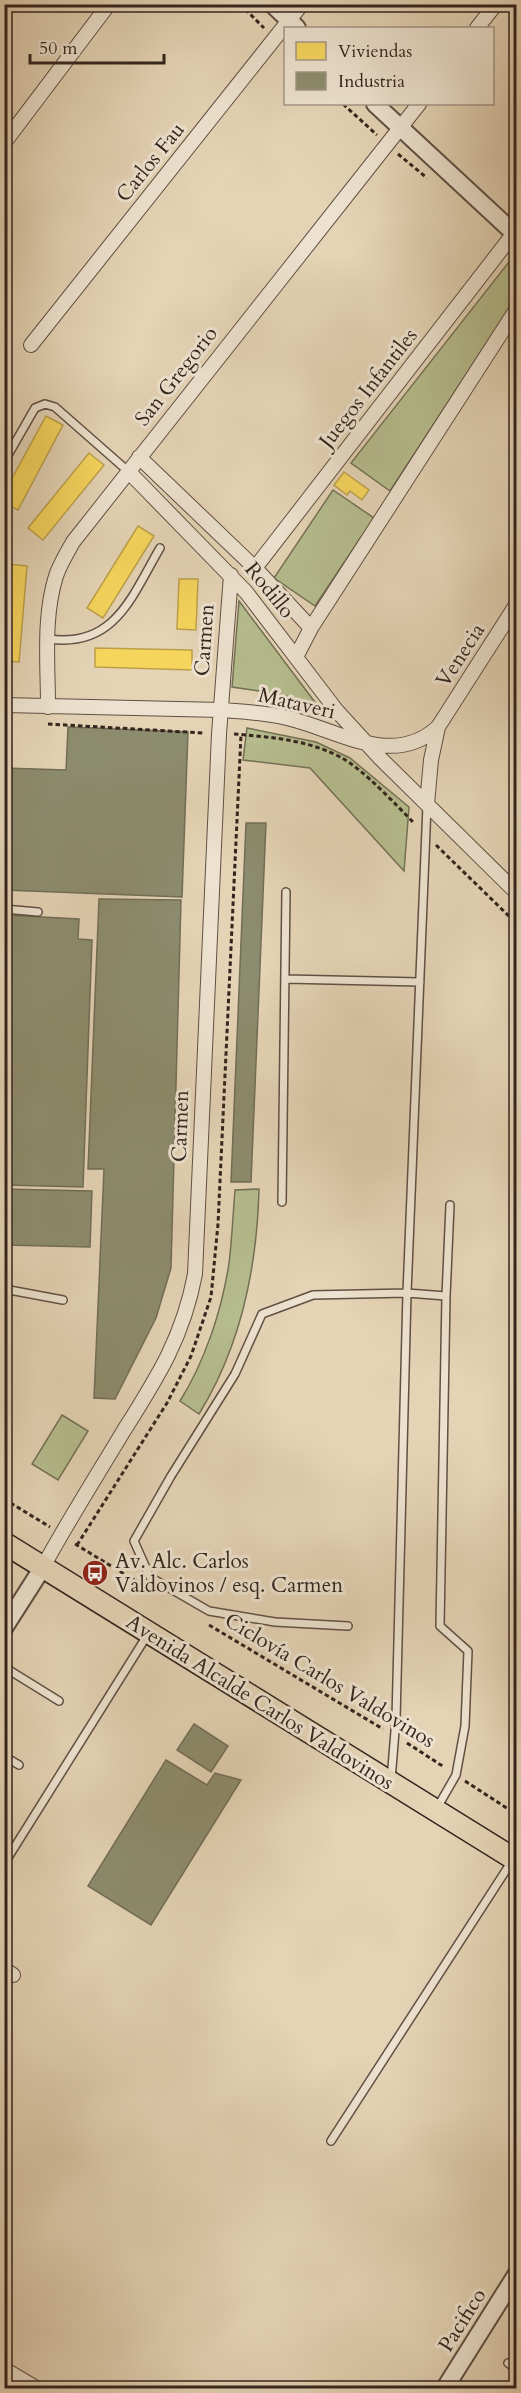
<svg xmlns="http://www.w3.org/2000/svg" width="521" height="2393" viewBox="0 0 521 2393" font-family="Cardo,serif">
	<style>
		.green { fill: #b5bc8d; stroke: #747056; stroke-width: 1.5 }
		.homes { fill: #f6d55c; stroke: #bca049; stroke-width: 1.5 }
		.industry { fill: #8c8c6e; stroke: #726d56; stroke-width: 1.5 }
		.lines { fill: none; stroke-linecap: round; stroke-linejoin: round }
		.service-casing { stroke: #605044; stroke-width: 10 }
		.minor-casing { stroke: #605044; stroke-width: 16 }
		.tertiary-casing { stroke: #605044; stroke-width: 20 }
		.primary-casing { stroke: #34251e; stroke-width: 24 }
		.path { stroke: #34251e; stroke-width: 3; stroke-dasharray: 4.5 3; stroke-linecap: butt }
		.service { stroke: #ede2cf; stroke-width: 7 }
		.minor { stroke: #ede2cf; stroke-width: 14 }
		.tertiary { stroke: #ede2cf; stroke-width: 16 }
		.primary { stroke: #e4d3b5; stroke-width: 21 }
		.labels { text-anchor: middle; stroke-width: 6; stroke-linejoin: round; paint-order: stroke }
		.street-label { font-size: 21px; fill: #34251e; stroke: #ede2cf }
		.poi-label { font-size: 21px; fill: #34251e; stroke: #ede2cf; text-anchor: start }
	</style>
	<rect width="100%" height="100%" fill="#e4d3b5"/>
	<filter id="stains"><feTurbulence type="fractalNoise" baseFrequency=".00333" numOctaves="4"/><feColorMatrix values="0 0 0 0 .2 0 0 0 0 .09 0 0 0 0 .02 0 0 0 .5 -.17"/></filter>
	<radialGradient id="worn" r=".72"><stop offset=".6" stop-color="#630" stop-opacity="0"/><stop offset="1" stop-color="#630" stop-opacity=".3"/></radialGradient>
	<path class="green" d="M516 253V298L390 491 351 463Z
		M333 490 374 518 315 606 274 578Z
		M239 601 317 705 279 694 232 687Z
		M247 728 316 742 350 758 409 807 404 871 310 768 243 760Z
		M259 1189C257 1268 241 1346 199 1414L180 1401C205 1361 222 1310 229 1263 232 1239 233 1214 235 1190Z
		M62 1415 88 1431 58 1480 32 1464Z"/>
	<path class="homes" d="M46 416 63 425 18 510 4 503V493Z
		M89 453 104 465 43 540 28 528Z
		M344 472 369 490 362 500 350 491 347 495 334 485Z
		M138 526 154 536 103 618 87 608Z
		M7 564 27 566 19 662 4 661V599Z
		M179 579H198L196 630 177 629Z
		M95 648 192 650V670L95 667Z"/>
	<path class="industry" d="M68 727 188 732 182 897 4 890V768L66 770Z
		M246 823H266L251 1182H231Z
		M99 899 181 900 171 1268 156 1318 115 1399 94 1398 104 1169H88Z
		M4 915 79 919 78 939 92 940 83 1187 4 1185Z
		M4 1189 92 1191 90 1247 4 1245Z
		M194 1724 228 1746 211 1772 177 1750Z
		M166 1760 207 1785 215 1773 241 1780 151 1925 88 1886Z"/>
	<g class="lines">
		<g class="service-casing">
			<path id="service" d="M4 462 35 408 45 404 55 407 129 472
				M49 639C115 648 132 596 160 548
				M4 909 38 912
				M286 979 420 982
				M282 1202 286 892
				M4 1289 63 1300
				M348 1626 275 1622 209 1611 150 1577 134 1541 171 1476 235 1374 262 1314 313 1295 407 1293 446 1296
				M4 1667 59 1701
				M4 1756 19 1765
				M391 1780 396 1719 407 1293 427 805
				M437 1808 456 1775 465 1726 468 1651 440 1626 446 1296 450 1205
				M9 1856 148 1634
				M331 2141 512 1861
				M508 2363 516 2369"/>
		</g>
		<g class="minor-casing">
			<path id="minor" d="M477 28 496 4
				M4 143 109 4
				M31 345 302 4
				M139 457 255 568 311 628
				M129 472 246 592 337 711 380 758 516 892
				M255 568 514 233
				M296 657 311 628 516 310
				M4 705 221 710C246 712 271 713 295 720 342 733 395 767 438 727L516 605
				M48 707C48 664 43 617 56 576 60 564 67 553 73 542L419 104
				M427 804 431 760 438 727
				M43 1567C68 1521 96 1477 123 1432 157 1378 183 1338 195 1274L219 734 231 575
				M4 1969 13 1975
				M4 2369 36 2388"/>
		</g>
		<g class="tertiary-casing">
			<path id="tertiary" d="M272 4 297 28
				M375 104 516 235
				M4 1628 43 1567
				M445 2388 516 2275"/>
		</g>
		<g class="primary-casing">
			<path id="primary" d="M4 1543 516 1860"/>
		</g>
		<path class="path" d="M240 4 264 28
			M343 104 377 135
			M398 154 427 178
			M48 724 203 733
			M234 734C271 737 309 740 342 758 364 770 396 805 414 823
			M436 845 516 923
			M4 1499 50 1527
			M75 1544 139 1583
			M77 1545 167 1403 191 1356 211 1297 218 1224 241 735
			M209 1625 383 1729
			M407 1743 444 1767
			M465 1781 516 1814"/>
		<use href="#service" class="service"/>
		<use href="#minor" class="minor"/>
		<use href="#tertiary" class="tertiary"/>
		<use href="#primary" class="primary"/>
	</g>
	<defs>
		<g id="bus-disc" transform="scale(1.35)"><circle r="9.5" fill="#8f2418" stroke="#ede2cf"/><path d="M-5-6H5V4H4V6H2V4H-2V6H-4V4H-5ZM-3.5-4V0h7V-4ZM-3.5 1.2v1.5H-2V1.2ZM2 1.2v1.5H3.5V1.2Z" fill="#fff"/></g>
	</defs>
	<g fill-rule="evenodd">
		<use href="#bus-disc" x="95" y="1573"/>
	</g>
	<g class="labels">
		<g class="street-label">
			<text transform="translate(150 162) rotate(-51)" y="7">Carlos Fau</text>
			<text transform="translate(176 376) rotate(-52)" y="7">San Gregorio</text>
			<text transform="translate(368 388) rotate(-52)" y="7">Juegos Infantiles</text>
			<text transform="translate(270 590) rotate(51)" y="7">Rodillo</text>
			<text transform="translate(204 640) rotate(-86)" y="7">Carmen</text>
			<text transform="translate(460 655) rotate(-57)" y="7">Venecia</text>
			<text transform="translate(297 703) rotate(13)" y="7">Mataveri</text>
			<text transform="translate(180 1126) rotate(-88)" y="7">Carmen</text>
			<text transform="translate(330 1680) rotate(31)" y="7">Ciclovía Carlos Valdovinos</text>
			<text transform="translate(260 1702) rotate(32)" y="7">Avenida Alcalde Carlos Valdovinos</text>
			<text transform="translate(462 2320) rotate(-58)" y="7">Pacifico</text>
		</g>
		<g class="poi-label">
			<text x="115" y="1568">Av. Alc. Carlos<tspan x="115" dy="24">Valdovinos / esq. Carmen</tspan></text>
		</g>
	</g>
	<rect width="521" height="2393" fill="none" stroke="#e4d3b5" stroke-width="24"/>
	<rect x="6" y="6" width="509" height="2381" fill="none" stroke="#34251e" stroke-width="3"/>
	<rect x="12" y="12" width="497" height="2369" fill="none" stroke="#34251e" stroke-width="1.5"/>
	<rect x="284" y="27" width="210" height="78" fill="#ede2cf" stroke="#a39688" stroke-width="1.5"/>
	<rect x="296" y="42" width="30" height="18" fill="#f6d55c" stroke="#a39688" stroke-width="1.5"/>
	<text x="338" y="57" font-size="18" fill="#34251e">Viviendas</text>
	<rect x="296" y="72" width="30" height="18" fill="#8c8c6e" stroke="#a39688" stroke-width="1.5"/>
	<text x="338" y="87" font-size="18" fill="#34251e">Industria</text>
	<path d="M30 54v9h134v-9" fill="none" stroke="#34251e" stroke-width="3"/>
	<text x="39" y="54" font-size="18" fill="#34251e" stroke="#ede2cf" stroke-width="4.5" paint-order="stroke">50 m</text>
	<rect width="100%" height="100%" filter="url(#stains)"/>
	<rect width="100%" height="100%" fill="url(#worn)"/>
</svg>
